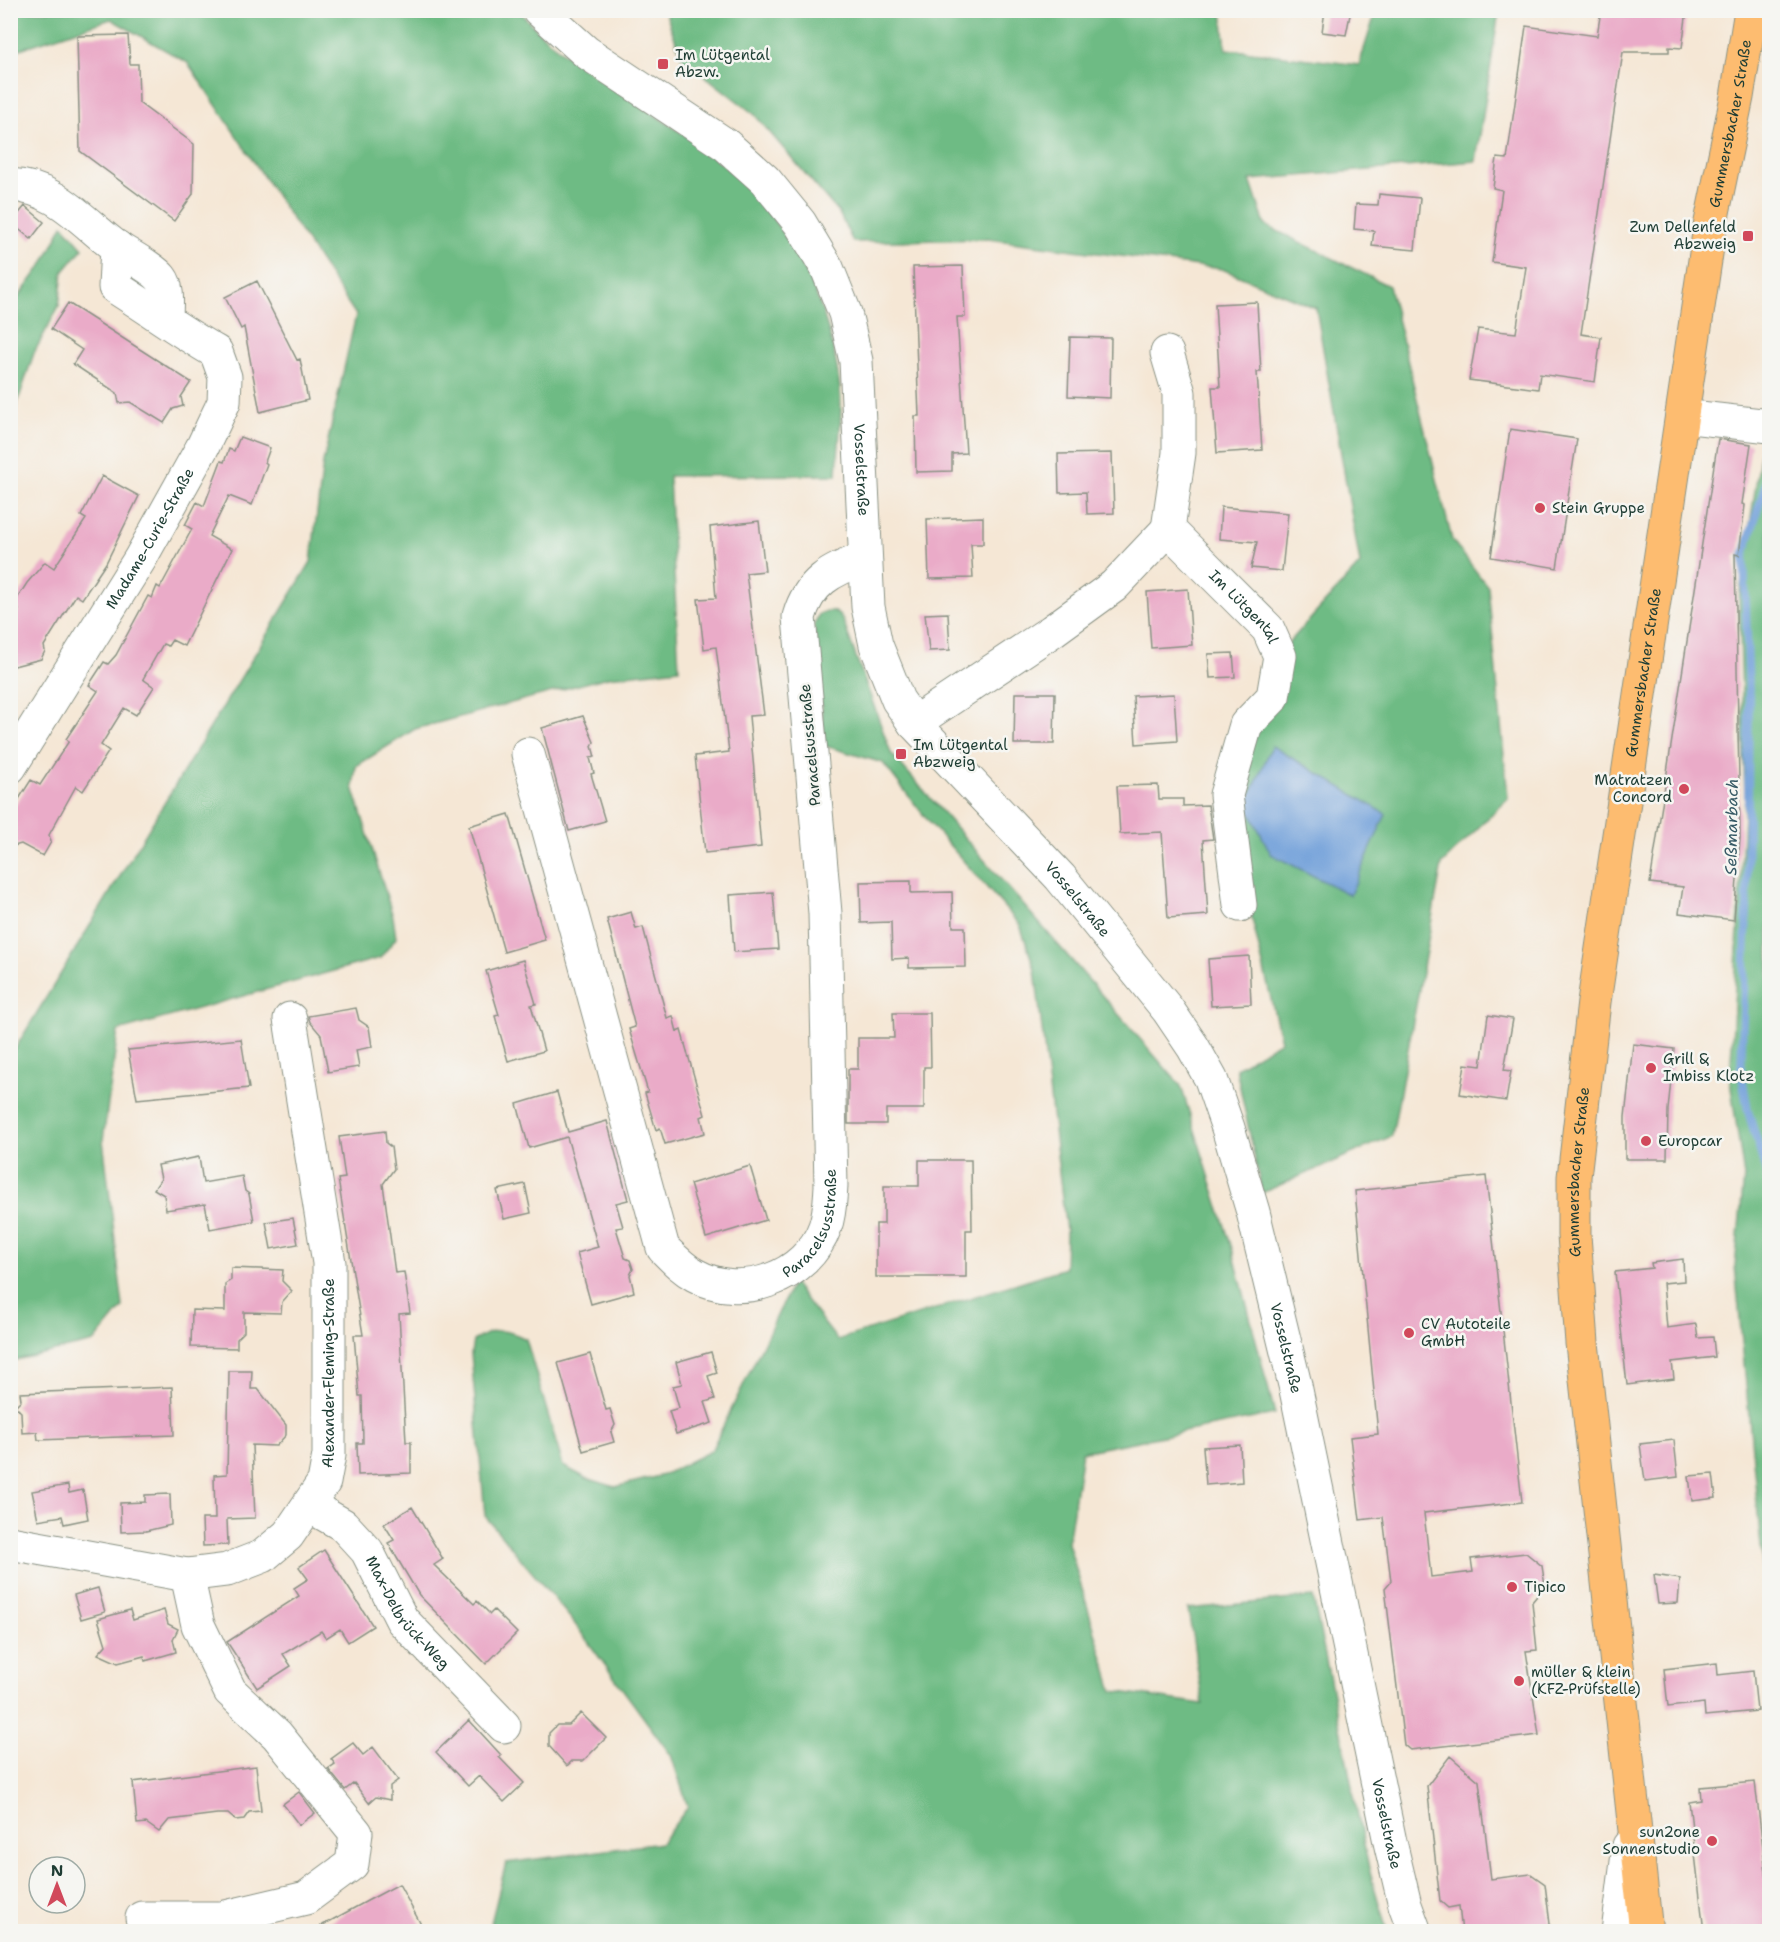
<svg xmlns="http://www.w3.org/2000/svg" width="1780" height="1942" viewBox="0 0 1780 1942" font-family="'Shantell Sans',sans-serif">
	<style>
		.forest { fill: #6ebb84; stroke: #467c5c; stroke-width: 1.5 }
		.water { fill: #709fd9; stroke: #486e86; stroke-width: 1.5 }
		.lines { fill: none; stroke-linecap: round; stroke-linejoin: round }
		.stream { stroke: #709fd9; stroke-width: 8 }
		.building { fill: #eaabc8 }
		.minor-casing { stroke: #8a9284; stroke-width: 35 }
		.major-casing { stroke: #8a9284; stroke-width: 35 }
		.minor { stroke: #fff; stroke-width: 33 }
		.major { stroke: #fdbc6f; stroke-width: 33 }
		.poi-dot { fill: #d1495b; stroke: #f6f6f2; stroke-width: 2 }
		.labels { text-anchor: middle; stroke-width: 5; stroke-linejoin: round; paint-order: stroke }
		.poi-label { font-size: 15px; fill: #1f3d34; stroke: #f6f6f2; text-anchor: start }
		.street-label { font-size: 15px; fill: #1f3d34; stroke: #f6f6f2 }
		.water-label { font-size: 16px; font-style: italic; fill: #375a66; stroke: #f6f6f2 }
	</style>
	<rect width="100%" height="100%" fill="#f6f6f2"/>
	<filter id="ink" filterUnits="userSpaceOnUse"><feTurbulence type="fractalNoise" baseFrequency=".0167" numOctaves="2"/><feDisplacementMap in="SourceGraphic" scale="12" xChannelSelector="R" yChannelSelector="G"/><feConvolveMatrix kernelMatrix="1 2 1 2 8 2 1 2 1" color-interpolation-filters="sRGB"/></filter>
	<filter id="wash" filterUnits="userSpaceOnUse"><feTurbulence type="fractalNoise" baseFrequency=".008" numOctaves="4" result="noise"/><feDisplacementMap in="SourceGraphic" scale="24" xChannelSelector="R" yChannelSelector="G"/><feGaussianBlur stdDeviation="1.35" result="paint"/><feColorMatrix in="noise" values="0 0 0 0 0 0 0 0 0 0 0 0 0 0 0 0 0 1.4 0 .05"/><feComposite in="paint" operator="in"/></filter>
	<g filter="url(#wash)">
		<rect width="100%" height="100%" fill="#f5e7d5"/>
		<path class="forest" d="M11 11H519C566 65 631 97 690 139 775 199 828 285 840 389 843 416 838 447 837 475L669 476 679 669 608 677 415 729 356 766 353 787 393 917 396 938 380 958 118 1031 103 1140 123 1307 94 1342 11 1361 10 1057 311 562 323 463 356 315 188 63 111 19 11 52Z
			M665 11H1222L1226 49 1359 65 1376 11H1499L1476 161 1250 180 1265 225 1389 286 1452 540 1488 587 1508 798 1442 864 1392 1136 1262 1193 1236 1068 1281 1041 1249 906 1233 799 1286 646 1360 564 1316 308 1222 269 988 239 853 242 839 213 754 114 682 58Z
			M63 225 83 248 63 272 59 306 34 353 11 422V307L43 264Z
			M1769 396V1633L1735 1266 1744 1177 1730 1081 1745 796 1739 599Z
			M827 611H834L842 618 891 753 1181 1086 1234 1255 1275 1414 1082 1452 1068 1543 1113 1691 1203 1704 1188 1609 1313 1597 1369 1869 1387 1931H489L506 1863 661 1843 688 1807 671 1755 572 1620 485 1516 471 1353 473 1341C493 1328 505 1328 526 1339L563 1466 586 1478 615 1487 663 1475 711 1451 793 1283 837 1340 1065 1268 1066 1231 1035 970 1020 925 929 822 883 763 825 746 814 625 819 614Z"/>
		<path class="water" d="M1272 746 1386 814 1350 895 1271 854 1246 805Z"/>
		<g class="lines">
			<path class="stream" d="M1770 469 1744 556 1749 694 1747 910 1741 1070 1748 1111 1770 1185"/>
		</g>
		<g id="blocks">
			<path class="building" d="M1325 10H1351L1346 35 1322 32Z
				M1601 10H1687L1682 48 1669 47V52H1623L1581 334 1601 337 1595 382 1540 374 1538 389 1469 380 1478 329 1516 333 1526 267 1492 262 1502 190 1493 188 1497 158 1507 159 1526 26 1597 36Z
				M128 35 130 64H138L139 103 194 144 193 194 174 221 80 151 77 36Z
				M1379 194 1420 198 1415 250 1372 246 1374 231 1354 229 1356 204 1378 205Z
				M25 206 44 222 31 239 11 223Z
				M963 266 965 317H957L966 453 952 454V471L916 472 915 416H919L913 267Z
				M257 281 297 360 300 359 308 400 260 412 244 327 241 329 225 297Z
				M1257 302 1261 372H1257L1262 450 1217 453 1212 387H1220L1215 304Z
				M68 303 191 382 181 397 183 406 173 409 164 423 130 402 119 403 117 393 73 364 82 350 51 329Z
				M1070 337 1111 338 1110 398 1068 396Z
				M1510 429 1577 439 1557 568 1491 557Z
				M240 437 270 448 265 462 267 464 252 505 229 496 209 536 232 549 184 646 172 640 168 646 163 644 143 679 154 687 136 715 124 708 101 745 109 751 83 791 76 786 49 835 51 842 43 856 21 844 10 847V813L31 780 40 785 69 741 66 739 98 691 89 685 104 662 108 664 116 655 148 596 152 598 157 586 160 588 192 529 185 525 197 502 204 506 221 461 224 462 229 449 234 451Z
				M1718 439 1751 444 1742 504 1745 505 1739 555 1735 554 1740 838 1734 920 1679 913 1683 887 1650 883Z
				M1112 453 1114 513 1087 514 1086 492 1059 493 1058 454Z
				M102 476 139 496 106 563 82 599 76 595 44 646 45 651 41 659 10 667V623L19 610 13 605 27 583 45 562 54 568 86 519 81 516Z
				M1221 507 1288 513 1282 571 1251 568 1257 542 1219 539Z
				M983 517V544H971L973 578 929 579 927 519Z
				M759 521 765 571 746 573 764 715 749 716 761 847 705 853 695 756 729 752 716 647 704 649 698 599 716 598 710 527Z
				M1188 589 1192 645 1151 648 1147 592Z
				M948 613 950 650 929 651 925 614Z
				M1233 653 1235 677 1210 678 1208 654Z
				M1015 693H1055L1054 744H1014Z
				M1174 694 1177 741 1136 744 1133 696Z
				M583 716 594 742 592 746 595 757 590 758 594 773 591 774 605 821 569 831 542 728Z
				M1158 785 1159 799H1183V806L1208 805 1213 839 1203 840 1208 915 1168 918 1162 832 1120 834 1117 786Z
				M509 814 545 940 504 952 469 826Z
				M911 881V893L952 892 953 927H965L966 967 909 968V958L892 959 891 922 861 923 860 882Z
				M773 892 778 949 734 952 730 895Z
				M631 912 636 929 643 927 667 1018 673 1016 677 1032 681 1030 705 1115 701 1117 705 1133 665 1144 660 1128 656 1130 645 1093 648 1092 629 1029 635 1027 607 919Z
				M1249 956 1251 1004 1211 1006 1208 959Z
				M523 960 536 1004 531 1005 544 1051 508 1061 495 1016 499 1015 486 971Z
				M356 1008 359 1020 369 1027 372 1047 356 1050 359 1067 328 1072 321 1035 310 1022 308 1016Z
				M893 1013H930L931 1067H924V1109H886V1124H848V1069H858V1038H894Z
				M1488 1015 1513 1019 1504 1070 1511 1071 1506 1101 1460 1094 1465 1064 1481 1066Z
				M241 1039 249 1088 137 1099 128 1050Z
				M1633 1044 1674 1049 1668 1110 1667 1159H1625V1117Z
				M557 1092 568 1132 607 1121 628 1200 616 1203 623 1227 616 1228 625 1258 630 1260 633 1269 630 1275 634 1292 591 1304 577 1253 598 1247 567 1137 529 1148 517 1104Z
				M385 1131 386 1143 391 1147 394 1169 383 1184 395 1273 404 1272 410 1313 399 1314 406 1442H411V1473L358 1475 357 1443H363L362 1396H359L354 1335H363L338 1179 345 1178 339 1137Z
				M199 1157 203 1183 242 1176 245 1191 249 1194 254 1221 210 1229 205 1204 166 1210 164 1195 154 1189 161 1179 158 1165Z
				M919 1160H971L972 1230H966V1277H876V1224H884V1186H919Z
				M750 1166 766 1220 706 1238 690 1184Z
				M1486 1176 1522 1502 1424 1513 1431 1577 1473 1572 1471 1559 1526 1553 1542 1566 1545 1586 1532 1602 1537 1650 1526 1651 1539 1735 1410 1750 1404 1745 1385 1588 1391 1581 1383 1517 1360 1520 1350 1437 1378 1434 1355 1191Z
				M525 1184 531 1213 504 1219 497 1190Z
				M293 1218 298 1244 271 1249 266 1222Z
				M1683 1259 1684 1281 1663 1283 1667 1328 1696 1324 1698 1338 1713 1337 1715 1357 1672 1362 1674 1379 1627 1385 1615 1272 1652 1268 1651 1263Z
				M231 1268 283 1270 282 1281 292 1291 282 1302 281 1313 244 1312V1332L237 1339V1348L191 1347 192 1310 225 1311V1284L231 1280Z
				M711 1352 717 1373 708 1376 715 1399 705 1402 712 1423 676 1434 669 1411 679 1408 673 1386 682 1384 676 1362Z
				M590 1354 606 1410 610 1409 615 1425 611 1432 614 1442 583 1451 558 1363Z
				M229 1371H252L251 1389H258L286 1425V1435L276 1446 252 1445 255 1518 227 1519 228 1545 203 1546 202 1519H215L214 1475 227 1474Z
				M172 1387 174 1435 38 1440 37 1432 22 1433 21 1412 15 1406 21 1400 20 1393Z
				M1674 1440 1678 1477 1645 1481 1640 1444Z
				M1240 1445 1242 1482 1206 1485 1203 1447Z
				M1713 1474 1716 1498 1692 1501 1689 1476Z
				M68 1485 69 1493 83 1490 88 1519 64 1524 62 1516 38 1520 32 1491Z
				M170 1494 171 1525 146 1531 121 1532 120 1503 145 1502V1495Z
				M412 1507 443 1559 434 1565 474 1604 477 1601 490 1614 494 1610 517 1633 486 1664 419 1595 388 1543 394 1540 384 1524Z
				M324 1550 373 1626 348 1642 340 1629 326 1638 321 1631 283 1654 291 1666 257 1688 227 1642 299 1596 294 1588 308 1579 299 1567Z
				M1654 1575 1680 1579 1678 1603 1658 1604Z
				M98 1588 105 1612 81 1619 74 1595Z
				M130 1610 133 1620 164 1610 168 1624 178 1629 173 1639 176 1652 145 1661 144 1656 118 1663 98 1654 106 1645 98 1619Z
				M1717 1663 1718 1675 1753 1671 1757 1711 1705 1716 1704 1703 1668 1707 1664 1669Z
				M581 1713 606 1738 583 1761H572L567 1766 549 1746V1733L557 1725H569Z
				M469 1720 501 1755 499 1757 524 1783 504 1802 479 1776 468 1786 436 1752Z
				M353 1743 363 1755 373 1747 398 1780 390 1786V1800L376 1797 369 1803 354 1783 345 1790 328 1769 335 1764 331 1759Z
				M1450 1756 1479 1781 1491 1879 1531 1874 1545 1884 1550 1924 1544 1932H1462L1459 1906 1448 1908 1440 1901 1427 1786Z
				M256 1766 261 1811 249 1812 244 1819 235 1820 228 1814H217L169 1820 159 1832 146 1823 137 1824 133 1782Z
				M1755 1782 1770 1905V1932H1704L1689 1802 1701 1800 1700 1787Z
				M299 1792 315 1813 299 1825 283 1804Z
				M399 1884 425 1932H310L369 1900Z"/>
		</g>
	</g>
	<g filter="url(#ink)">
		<use href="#blocks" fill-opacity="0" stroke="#8a9284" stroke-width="1.5"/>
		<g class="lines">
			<g class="minor-casing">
				<g id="minor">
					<path id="s1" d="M539 10 586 52 726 145 765 180 800 223 827 268 845 313 856 361 868 607 876 645 898 700 914 723 1060 877 1168 1010 1193 1047 1211 1079 1228 1128 1253 1212 1295 1385 1390 1842 1405 1905 1415 1932"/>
					<path d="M10 185C58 187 84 224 119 249 130 256 154 269 161 278 169 288 166 307 166 319"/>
					<path d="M1167 353 1179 393V453L1168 529"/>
					<path d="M1682 416 1770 426"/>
					<path id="s2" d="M914 723 1052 631 1114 586 1168 529 1268 629 1280 656 1273 697 1246 725 1226 795 1240 905"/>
					<path id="s3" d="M528 754 663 1248C673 1258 682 1268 695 1275 741 1301 807 1278 825 1227 830 1213 830 1200 831 1186L825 913 799 617C809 582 831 570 864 559"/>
					<path id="s4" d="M10 767 140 559 203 446 224 402 225 377 216 352C181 332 150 309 115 287L117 247"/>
					<path id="s5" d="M310 1506 343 1525 367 1551 402 1620 504 1726"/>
					<path id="s6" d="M10 1543 187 1575 227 1570 263 1556 288 1535 324 1482 329 1455V1263L290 1019"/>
					<path d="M142 1918H221L306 1898 352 1864 356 1833 277 1735 230 1691 198 1625 187 1575"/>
					<path d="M1618 1932 1629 1846"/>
				</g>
			</g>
			<g class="major-casing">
				<g id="major">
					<path id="s7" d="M1646 1932 1582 1343 1574 1235V1177L1594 1002 1710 227 1737 97 1751 10"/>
				</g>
			</g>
			<use href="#minor" class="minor"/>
			<use href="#major" class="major"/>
		</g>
	</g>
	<g class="poi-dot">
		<rect x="657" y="58" width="12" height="12" rx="3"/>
		<rect x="1742" y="230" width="12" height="12" rx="3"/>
		<circle cx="1540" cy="508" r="6"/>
		<rect x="895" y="748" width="12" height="12" rx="3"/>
		<circle cx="1684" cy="789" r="6"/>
		<circle cx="1651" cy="1068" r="6"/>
		<circle cx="1646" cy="1141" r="6"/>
		<circle cx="1409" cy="1333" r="6"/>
		<circle cx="1512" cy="1587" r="6"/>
		<circle cx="1519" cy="1681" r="6"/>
		<circle cx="1712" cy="1841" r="6"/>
	</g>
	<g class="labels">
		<g class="poi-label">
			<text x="675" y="60">Im Lütgental<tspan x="675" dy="17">Abzw.</tspan></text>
			<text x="1736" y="232" text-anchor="end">Zum Dellenfeld<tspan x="1736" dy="17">Abzweig</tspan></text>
			<text x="1552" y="513">Stein Gruppe</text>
			<text x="913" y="750">Im Lütgental<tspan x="913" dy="17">Abzweig</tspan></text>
			<text x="1672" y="785" text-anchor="end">Matratzen<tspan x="1672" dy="17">Concord</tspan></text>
			<text x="1663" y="1064">Grill &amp;<tspan x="1663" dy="17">Imbiss Klotz</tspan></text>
			<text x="1658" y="1146">Europcar</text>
			<text x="1421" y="1329">CV Autoteile<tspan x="1421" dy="17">GmbH</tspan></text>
			<text x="1524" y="1592">Tipico</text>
			<text x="1531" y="1677">müller &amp; klein<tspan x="1531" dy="17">(KFZ-Prüfstelle)</tspan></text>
			<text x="1700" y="1837" text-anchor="end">sun2one<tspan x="1700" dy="17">Sonnenstudio</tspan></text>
		</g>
		<g class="street-label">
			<text dy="5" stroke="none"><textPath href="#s7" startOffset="1824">Gummersbacher Straße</textPath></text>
			<text dy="5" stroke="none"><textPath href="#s1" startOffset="598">Vosselstraße</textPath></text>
			<text dy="5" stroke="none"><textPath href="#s4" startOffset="268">Madame-Curie-Straße</textPath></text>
			<text dy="5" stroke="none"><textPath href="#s2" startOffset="430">Im Lütgental</textPath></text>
			<text dy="5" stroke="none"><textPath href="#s7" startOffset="1268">Gummersbacher Straße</textPath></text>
			<text transform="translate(810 745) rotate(-95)" y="5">Paracelsusstraße</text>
			<text dy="5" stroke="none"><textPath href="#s1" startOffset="1102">Vosselstraße</textPath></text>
			<text dy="5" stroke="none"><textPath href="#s7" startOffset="764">Gummersbacher Straße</textPath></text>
			<text dy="5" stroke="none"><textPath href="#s3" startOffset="708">Paracelsusstraße</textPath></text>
			<text dy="5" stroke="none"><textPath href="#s1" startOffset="1606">Vosselstraße</textPath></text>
			<text dy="5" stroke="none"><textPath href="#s6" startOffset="465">Alexander-Fleming-Straße</textPath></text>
			<text dy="5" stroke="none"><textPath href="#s5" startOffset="148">Max-Delbrück-Weg</textPath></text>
			<text dy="5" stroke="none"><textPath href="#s1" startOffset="2092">Vosselstraße</textPath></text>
		</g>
		<g class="water-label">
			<text transform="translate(1731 827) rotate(-89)" y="6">Seßmarbach</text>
		</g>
	</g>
	<rect width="1780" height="1942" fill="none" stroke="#f6f6f2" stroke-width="36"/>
	<g transform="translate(57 1885)"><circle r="28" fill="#f6f6f2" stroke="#a0aca6" stroke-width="1.5"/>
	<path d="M0-4.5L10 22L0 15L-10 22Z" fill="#d1495b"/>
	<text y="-9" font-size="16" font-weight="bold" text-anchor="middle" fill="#1f3d34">N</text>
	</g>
</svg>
